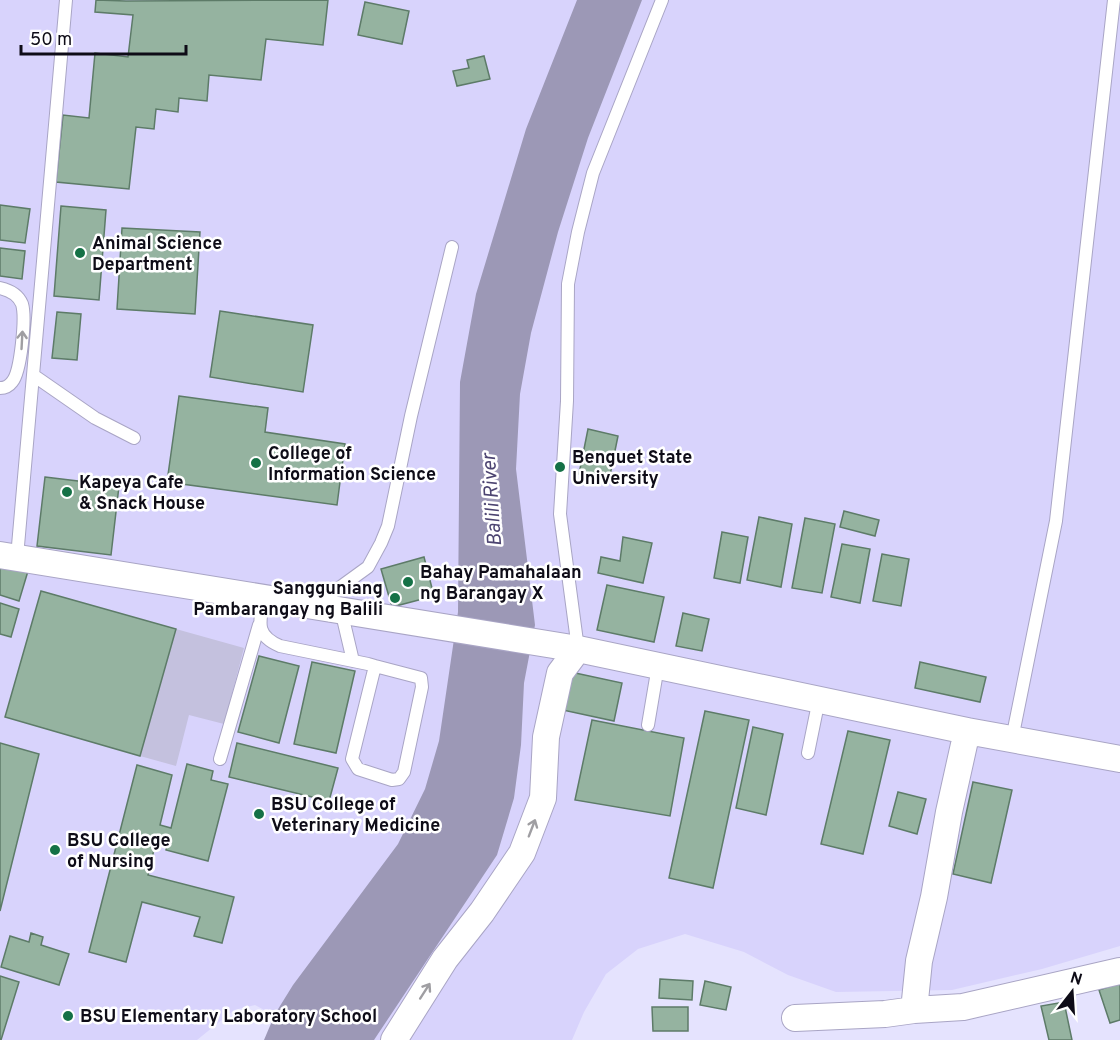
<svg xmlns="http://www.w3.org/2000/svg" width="1120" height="1040" viewBox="0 0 1120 1040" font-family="Overpass,sans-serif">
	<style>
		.built { fill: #d8d3fc }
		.green { fill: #c4c1de }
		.water { fill: #9c98b6 }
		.building { fill: #95b3a0; stroke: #5d7b68; stroke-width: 1.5 }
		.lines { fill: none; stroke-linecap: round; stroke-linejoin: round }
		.lane-casing { stroke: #a9a5c5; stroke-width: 14 }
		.street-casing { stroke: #a9a5c5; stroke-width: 28 }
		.lane { stroke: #fff; stroke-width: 12 }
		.street { stroke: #fff; stroke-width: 26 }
		.oneway { stroke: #9f9ea2 }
		.poi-dot { fill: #157146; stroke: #fff; stroke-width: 2 }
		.labels { text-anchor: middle; stroke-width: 5; stroke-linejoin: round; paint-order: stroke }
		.poi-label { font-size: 18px; font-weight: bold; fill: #0e0c17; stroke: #fff; text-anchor: start }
		.water-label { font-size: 20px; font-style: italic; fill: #4c4471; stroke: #fff }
	</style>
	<rect width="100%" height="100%" fill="#e5e3fe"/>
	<path class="built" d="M0 0H1120V946L1042 969 952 990 836 992 788 975 744 952 685 934 638 949 606 974 584 1012 572 1040H320L255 1005 234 1010 197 1040H0Z"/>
	<path class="green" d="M176 629 244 648 224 724 189 715 176 766 140 756Z"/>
	<path class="water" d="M577 0H642L588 138 558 232 531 333 520 394 516 469 535 625 524 683 521 745 514 798 497 855 374 1040H264L275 1014 293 985 398 844 425 789 439 741 458 612 460 382 476 294 526 129Z"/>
	<path class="building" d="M96 0 126 1 328 0 323 45 266 39 261 80 209 75 207 101 179 98 178 112 156 109 154 129 136 127 129 189 56 182 63 115 89 118 95 53 128 57 133 15 95 12Z
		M365 2 409 11 402 44 358 35Z
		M484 56 490 79 457 86 453 71 469 68 467 60Z
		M0 205 30 209 25 243 0 240Z
		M61 206 106 210 99 300 54 296Z
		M122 228 200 232 195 314 117 309Z
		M0 248 25 251 22 279 0 276Z
		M220 311 313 325 303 392 210 377Z
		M57 312 81 314 77 360 52 358Z
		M179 396 268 408 265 432 345 444 337 505 167 482Z
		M588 429 618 436 609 480 579 474Z
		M45 477 119 486 111 555 37 546Z
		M844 511 879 520 875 536 840 527Z
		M759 517 792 524 781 587 747 580Z
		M805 518 835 524 822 593 792 588Z
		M722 532 748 537 740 583 714 578Z
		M623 537 652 543 643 583 598 573 601 557 620 561Z
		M842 544 870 549 860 603 831 597Z
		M882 554 909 559 901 606 873 601Z
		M424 557 434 596 392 607 381 569Z
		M0 564 28 571 19 601 0 595Z
		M607 585 664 597 654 642 597 630Z
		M41 591 176 629 140 756 5 717Z
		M0 603 19 609 11 637 0 634Z
		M683 613 709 619 702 651 676 646Z
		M259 656 299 666 279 743 238 732Z
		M312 662 355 671 336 753 294 744Z
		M920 662 986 677 980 702 915 688Z
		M566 671 622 683 614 721 558 709Z
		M705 711 749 720 713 888 669 878Z
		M592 720 684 738 670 816 575 800Z
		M753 727 783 734 766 815 736 808Z
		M848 731 890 740 863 854 821 844Z
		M0 743 39 754 0 911Z
		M237 743 338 768 329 801 229 777Z
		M187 764 213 771 211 780 228 784 208 861 166 850 167 843 156 841 148 875 234 897 222 943 194 936 200 917 142 902 126 962 89 952 137 765 172 775 160 825 171 828Z
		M973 782 1012 790 991 883 953 874Z
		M898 792 926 799 917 834 889 826Z
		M31 933 43 937 41 945 69 954 59 985 1 967 10 936 29 942Z
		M0 976 19 982 1 1040H0Z
		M660 979 693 981 692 1000 659 998Z
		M705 981 731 987 726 1010 700 1005Z
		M1120 983V1020L1110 1023 1099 990Z
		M1064 1002 1072 1040H1049L1041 1006Z
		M652 1007H688V1031H653Z"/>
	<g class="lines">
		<g class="lane-casing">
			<path id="lane" d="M0 288C9 290 18 294 22 304 26 317 21 372 12 382 9 386 4 388 0 388
				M33 375 95 418 134 438
				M17 557 66 0
				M264 598C260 621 254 635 280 646L368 664 375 666 421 678 422 687 404 772 399 779 392 780 358 769 352 759 375 666
				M317 604 368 567 381 543 388 526 411 416 452 247
				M341 610 353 661
				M578 649 560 514 567 401 568 284 578 232 593 173 662 0
				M648 725 658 666
				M1012 739 1056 521 1114 0
				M808 753 819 699
				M220 759 259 625"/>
		</g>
		<g class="street-casing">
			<path id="street" d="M0 555 578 649 967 731 1120 759
				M914 1010 919 961 934 897 949 812 967 731
				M795 1018 885 1014 914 1010 963 1007 1120 971
				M394 1040 445 959 482 912 522 853 543 798 546 737 560 673 578 649"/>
		</g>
		<use href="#lane" class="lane"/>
		<use href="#street" class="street"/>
	</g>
	<defs><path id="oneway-shaft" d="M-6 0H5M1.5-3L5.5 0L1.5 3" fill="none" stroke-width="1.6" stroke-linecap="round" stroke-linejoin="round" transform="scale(1.5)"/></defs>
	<g class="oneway">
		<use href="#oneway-shaft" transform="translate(22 340) rotate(-87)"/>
		<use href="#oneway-shaft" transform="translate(532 828) rotate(-69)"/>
		<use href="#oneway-shaft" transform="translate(425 991) rotate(-57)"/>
	</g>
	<g class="poi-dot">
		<circle cx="80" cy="253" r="6"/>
		<circle cx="256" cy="463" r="6"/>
		<circle cx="560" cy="467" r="6"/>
		<circle cx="67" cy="492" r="6"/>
		<circle cx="408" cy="582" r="6"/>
		<circle cx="395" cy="598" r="6"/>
		<circle cx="259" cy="814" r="6"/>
		<circle cx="55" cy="850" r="6"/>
		<circle cx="68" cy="1016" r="6"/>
	</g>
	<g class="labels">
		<g class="poi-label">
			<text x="92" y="249">Animal Science<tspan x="92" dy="21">Department</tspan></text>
			<text x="268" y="459">College of<tspan x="268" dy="21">Information Science</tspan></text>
			<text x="572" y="463">Benguet State<tspan x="572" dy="21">University</tspan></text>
			<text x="79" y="488">Kapeya Cafe<tspan x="79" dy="21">&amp; Snack House</tspan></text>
			<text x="420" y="578">Bahay Pamahalaan<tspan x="420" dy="21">ng Barangay X</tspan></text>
			<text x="383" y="594" text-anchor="end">Sangguniang<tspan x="383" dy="21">Pambarangay ng Balili</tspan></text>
			<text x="271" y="810">BSU College of<tspan x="271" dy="21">Veterinary Medicine</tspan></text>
			<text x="67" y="846">BSU College<tspan x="67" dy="21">of Nursing</tspan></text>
			<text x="80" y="1022">BSU Elementary Laboratory School</text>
		</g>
		<g class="water-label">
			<text transform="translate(491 500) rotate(-94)" y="7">Balili River</text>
		</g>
	</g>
	<g transform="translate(1072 992) rotate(17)" stroke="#ffffff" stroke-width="4.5" paint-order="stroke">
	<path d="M0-4.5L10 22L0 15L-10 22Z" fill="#0e0c17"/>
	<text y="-9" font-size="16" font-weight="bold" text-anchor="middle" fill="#0e0c17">N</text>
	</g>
	<path d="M21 45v9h165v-9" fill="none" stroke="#0e0c17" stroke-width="3"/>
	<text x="30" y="45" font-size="18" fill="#0e0c17" stroke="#ffffff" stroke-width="4.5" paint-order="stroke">50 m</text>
</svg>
